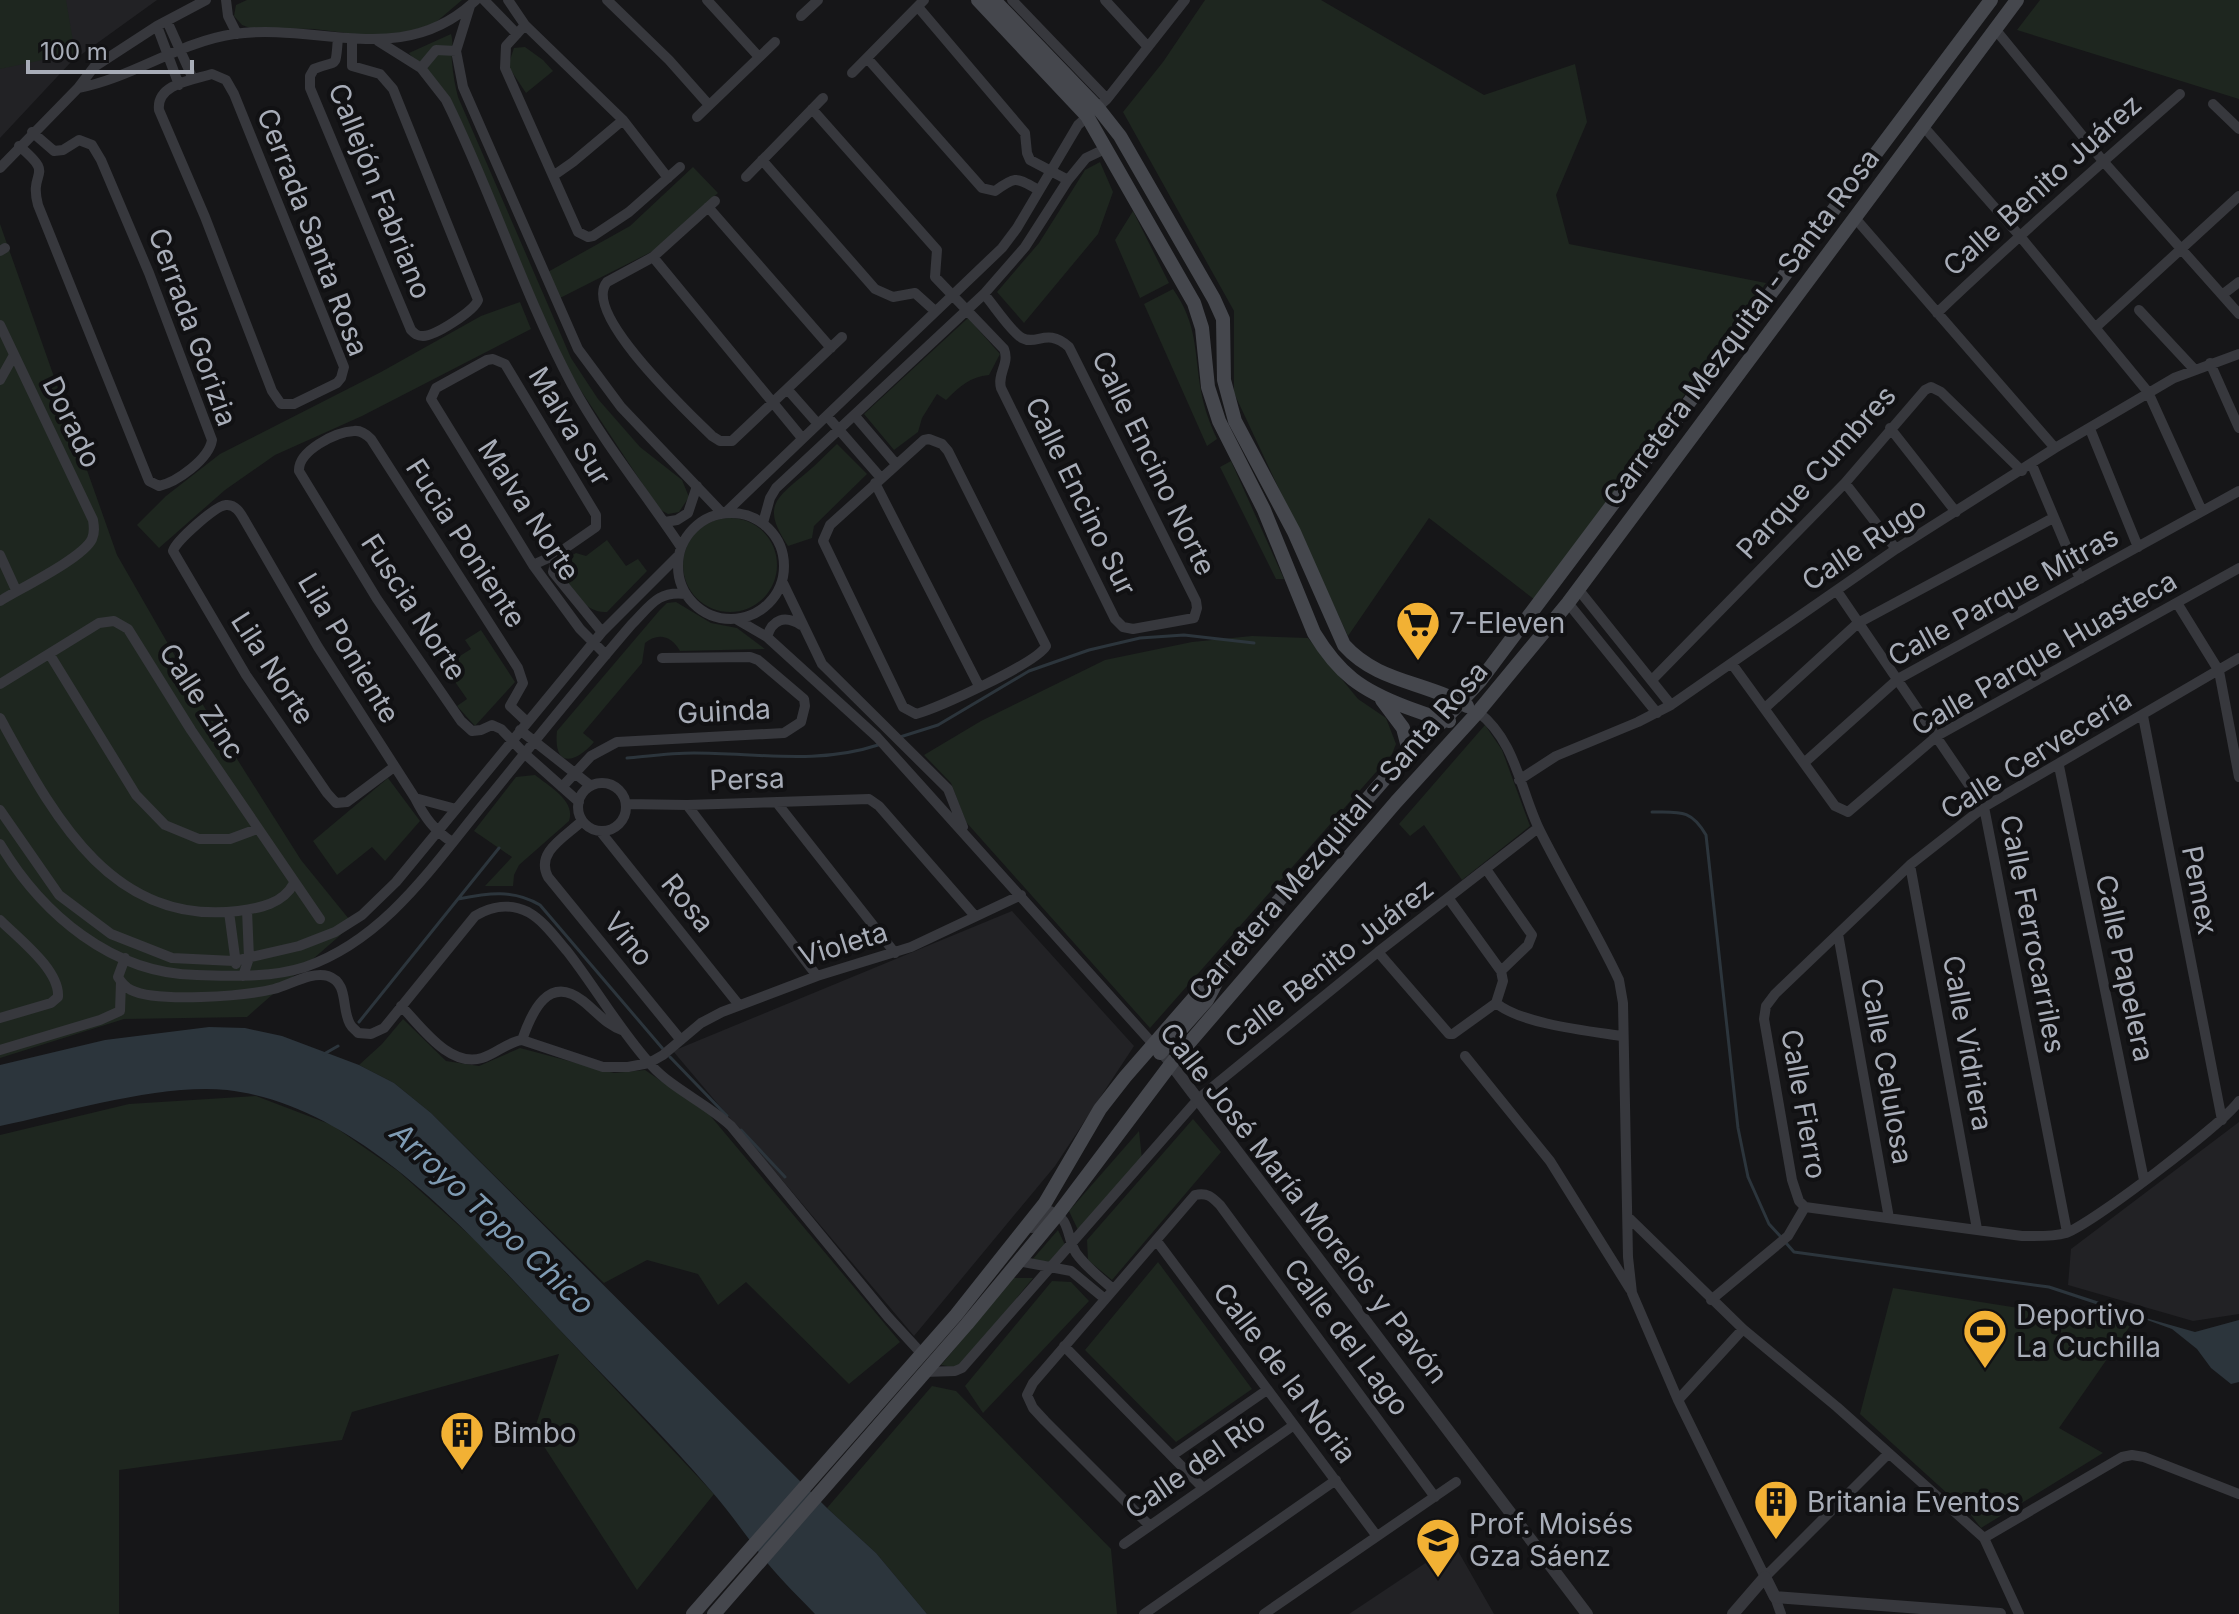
<svg xmlns="http://www.w3.org/2000/svg" width="2239" height="1614" viewBox="0 0 2239 1614" font-family="Inter,sans-serif">
	<style>
		.built { fill: #222225 }
		.green { fill: #1e261f }
		.water { fill: #2c353c }
		.lines { fill: none; stroke-linecap: round; stroke-linejoin: round }
		.stream { stroke: #2c353c; stroke-width: 3 }
		.minor { stroke: #37383d; stroke-width: 10 }
		.tertiary { stroke: #37383d; stroke-width: 12 }
		.secondary { stroke: #45474d; stroke-width: 14 }
		.labels { text-anchor: middle; stroke-width: 8; stroke-linejoin: round; paint-order: stroke }
		.street-label { font-size: 28px; fill: #a8adb8; stroke: #111113 }
		.poi-label { font-size: 28px; fill: #a8adb8; stroke: #111113; text-anchor: start }
		.water-label { font-size: 30px; font-style: italic; fill: #7f9bb3; stroke: #111113 }
	</style>
	<rect width="100%" height="100%" fill="#161618"/>
	<path class="built" d="M0 0H157L71 62 0 138Z
		M1012 911 1134 1046 1055 1166 914 1336 673 1051Z
		M2239 1122V1314L2193 1321 2068 1285 2071 1249Z
		M1454 1544 1494 1614H1349Z"/>
	<path class="green" d="M0 0H66L75 53 0 69Z
		M247 0H462L435 23 402 34 362 35 314 29 250 28 242 25 234 16 236 5Z
		M1205 0H1321L1484 95 1575 64 1587 122 1556 195 1569 244 1766 283 1535 600 1429 518 1348 636 1234 393V311L1123 112 1163 62Z
		M2040 0H2239V99L2017 30Z
		M451 34C454 44 451 52 452 62 453 74 455 86 458 97L571 358 598 399 640 447 682 480 689 497 679 512 668 514 659 509 568 371 547 329 461 122 409 53Z
		M525 47 543 60 553 71 526 93 508 66 514 48Z
		M1100 162 1113 192 1098 234 1024 323 997 292 1039 243 1085 170Z
		M693 167 718 193 655 250 560 298 546 273 630 226Z
		M1133 211 1169 283 1140 298 1115 240Z
		M0 224 117 555 206 710 301 860 353 924 247 1017 124 1019 0 1058Z
		M1173 289C1198 325 1194 351 1201 391 1204 408 1210 424 1217 439L1207 446 1144 304Z
		M520 302 531 329 362 416 275 455 225 490 159 548 137 525 166 496 220 454 381 372 481 316Z
		M968 318 1000 354 989 375C970 377 960 386 946 400L937 394 922 418 918 432 894 450 864 414Z
		M837 444 867 474 814 526 812 538 788 546C763 508 773 500 805 474 816 465 826 454 837 444Z
		M1231 461 1284 579H1276L1220 467Z
		M683 565a47 47 0 1 1 94 0a47 47 0 1 1-94 0Z
		M607 540 626 566 638 559 647 571 607 612C585 614 567 587 560 568L565 559 576 553 586 556Z
		M676 602 711 623 737 628 765 649 680 651C672 636 658 632 645 643L642 663 583 733 594 742C575 764 553 768 557 731L659 611 667 603Z
		M481 630 515 682 475 726 457 706 467 699 444 666 471 649 465 640Z
		M1252 636 1308 638 1358 699 1386 718 1396 744 1392 754 1150 1028 966 822 951 783 924 755 981 721 1105 660 1192 642Z
		M1485 725 1502 750 1530 826 1462 880 1424 825 1410 836 1399 824Z
		M535 775C550 787 576 801 569 821L519 865 514 875 513 886H485L512 857 474 831 516 777Z
		M388 778 420 821 385 861 372 847 337 875 313 841Z
		M403 1019 446 1061 479 1066 520 1048 614 1073 645 1070 708 1113 900 1342 849 1384 746 1282 718 1305 698 1274 647 1260 604 1283 431 1113 394 1083 359 1065 382 1044Z
		M256 1096 332 1125 398 1171 475 1240 714 1494 637 1590 534 1431 559 1354 352 1412 342 1440 119 1470V1614H0V1135L129 1104Z
		M1193 1119 1221 1152 1112 1280 1088 1260 1087 1240Z
		M1139 1131 1142 1159 1078 1230 1069 1211Z
		M1058 1230 1065 1245 1049 1262 1032 1260Z
		M1158 1262 1252 1389 1176 1442 1085 1350Z
		M1014 1278H1033L959 1368 941 1365Z
		M1052 1281 1071 1282 1089 1301 983 1413 965 1386Z
		M1893 1288 2130 1326 2059 1428 2103 1453 1981 1528 1971 1515 1860 1414Z
		M932 1386 956 1391 1111 1549 1117 1614H927L876 1553 827 1508Z"/>
	<path class="water" d="M209 1027 245 1028 282 1036 359 1065 394 1083 431 1113 827 1508 876 1553 927 1614H815C800 1598 783 1582 769 1565 750 1542 733 1516 713 1493 664 1435 608 1381 556 1326 470 1234 359 1105 227 1090 162 1083 66 1112 0 1126V1065L105 1040Z
		M2128 1313 2195 1332 2239 1320V1382L2231 1384 2211 1368 2197 1349 2172 1329Z"/>
	<g class="lines">
		<path class="stream" d="M900 737 938 725 1029 671 1089 650 1140 638 1184 635 1254 643
			M627 758C649 756 672 753 694 753 756 753 818 765 878 745
			M1652 812C1680 812 1691 809 1706 835L1738 1128 1748 1177 1769 1224 1781 1237
			M458 899C488 893 513 889 540 905L663 1049
			M359 1022 499 848
			M324 1054 338 1046
			M670 1057 727 1116
			M741 1130 785 1177
			M1786 1243 1794 1252 2049 1287 2128 1313"/>
		<path class="minor" d="M226 0 228 16 237 34
			M484 0 517 34
			M508 0 525 25 623 120 668 178
			M607 0 669 60 709 105
			M707 0 759 57
			M1012 0 1107 99
			M1105 0 1148 47
			M470 6 456 51 463 87 578 349 621 407 722 513
			M918 7 1025 133 1027 153 1030 160 1068 180
			M801 16 818 0
			M167 21 193 79
			M525 25 506 46 505 68 578 232 588 237 593 236 629 212 680 167
			M157 26 179 85
			M1995 29 2103 161 2239 314
			M338 38C335 70 339 59 314 69L310 76V88L411 330C415 334 417 336 423 336 435 336 474 311 478 300L393 89 380 74 352 66V39
			M378 41 421 68 446 100C492 193 523 293 572 385 603 442 645 493 681 547
			M867 58 982 188 995 191C1017 175 1016 178 1039 190
			M421 68 436 50 456 51
			M852 73 924 0
			M212 74 226 80 234 94 344 367 341 378 337 383 294 404H281L272 391 205 217 159 110C156 84 192 80 212 74Z
			M78 88C132 78 179 42 234 34 318 22 403 70 476 0
			M2213 104 2239 129
			M812 109 937 250 935 277 1004 349C1010 364 997 373 1001 388L1115 619 1123 627 1133 629 1194 618 1197 608 1196 601 1069 347C1047 327 1037 346 1022 338 1011 332 993 304 984 294
			M697 117 775 42
			M1923 126 2019 235 2148 392 2202 511
			M19 146C57 178 28 168 38 205L149 481 159 486C177 482 209 459 212 440L149 273 101 160 92 145 79 140 63 150 54 151 32 132
			M762 160 875 289 893 297 915 293 935 311
			M0 168 78 88 94 67 157 26 206 0
			M553 176 573 162 623 120
			M746 177 823 98
			M715 201 653 257 607 282C581 313 689 413 712 436L720 441H732L842 337
			M708 207 831 348
			M1855 218 2055 448
			M0 251 5 248
			M653 257 802 438
			M2222 295 2239 282
			M2139 310 2194 369
			M1937 313C2016 238 2098 166 2180 94
			M0 325 93 520C94 526 95 532 92 539 83 558 21 588 0 601
			M2096 327 2239 196
			M2210 363 2239 428
			M0 380 14 355
			M788 390 818 424
			M827 416 881 478
			M855 416 896 464
			M1890 428 1956 512
			M2090 429 2138 547
			M929 439 942 444 948 451 1046 646C1037 663 938 708 916 714L903 707 823 541 830 525 924 440Z
			M2032 465 2080 579
			M875 483 979 686
			M1845 483 1896 549
			M678 566a53 53 0 1 1 106 0a53 53 0 1 1-106 0Z
			M725 513 1002 248 1017 228 1078 125 1107 99 1185 0
			M665 522 677 520 688 513 697 486
			M763 523 770 498 776 488 984 294 1025 247 1068 180 1086 158 1107 148
			M0 555 16 590
			M533 565 557 554
			M782 581 822 664 948 789 963 827
			M1578 589 1671 705
			M1837 591 1984 807 2067 1232
			M1568 603 1657 713
			M2177 603 2219 671 2239 777
			M736 619 767 637 877 737 1171 1064
			M602 632 553 572 557 554 596 527V515L505 364 493 359 487 360 436 388 431 399 533 565 580 629 606 655
			M767 637C772 619 785 615 801 625
			M50 655 136 795 165 825 199 839H230L257 829
			M1732 664 1835 806 1848 812 1937 736 2239 568
			M1652 680 1845 483 1925 390 1931 387 1941 392 2022 471
			M0 684 99 623 114 621 128 629 191 730 320 919
			M1765 708 1858 623 2053 518
			M1478 712C1516 741 1520 790 1540 831 1565 881 1595 929 1619 980L1623 1003 1628 1257 1632 1293 1678 1400 1765 1577 1888 1454
			M2143 716 2222 1120
			M0 718C53 814 110 926 238 911 260 908 283 904 294 883
			M527 722 510 706 523 683 518 668 371 439C366 434 361 430 354 431 335 432 298 451 299 471L377 599 461 721 472 731 481 730 492 725 501 729 525 754 579 802
			M520 730 591 786
			M1804 763 1898 679 2239 491
			M2059 766 2144 1180
			M394 767 347 802 336 803 327 793 246 675 173 551C176 541 215 506 226 505 236 504 241 514 245 521L318 647 415 798C425 818 434 830 452 842
			M1519 780 1556 756 1638 722 1671 705 1896 549 2055 448 2174 378 2239 354
			M578 807a24 24 0 1 1 48 0a24 24 0 1 1-48 0Z
			M562 787 591 756 617 742 784 733 801 722 805 706 804 699 758 660 750 657 662 658
			M415 798 456 809
			M777 803 895 953
			M626 804 687 805 869 799 879 806 975 916
			M687 805 817 976
			M0 810 59 895 111 934 172 958 234 961 299 946 335 932 362 915 396 882 602 632 679 555
			M582 821C565 837 535 852 548 877L680 1039
			M600 831 739 1005
			M0 844C42 914 112 974 197 975 233 976 271 978 305 967 386 939 434 864 486 801 534 742 582 682 632 624 650 606 658 590 686 594
			M1910 865 1977 1229
			M1486 869 1532 935 1528 945 1501 971
			M229 912 236 964
			M0 920C19 939 60 970 58 997L51 1003 0 1018
			M1838 934 1889 1218
			M1378 952 1449 1034H1453L1496 1003 1503 981 1501 971 1449 899
			M125 958 118 977C121 982 125 987 131 990 157 1003 245 996 274 989 290 985 311 971 328 976 349 983 341 1008 350 1024 352 1028 356 1030 358 1033L371 1034 384 1028 475 916C491 906 510 903 528 912 544 921 555 937 567 951 596 988 620 1031 652 1066 673 1089 706 1103 731 1126L888 1317 922 1354
			M243 976 249 958 247 910
			M1496 1003C1521 1024 1589 1031 1622 1036
			M401 1006C421 1026 449 1068 482 1058 496 1054 507 1042 522 1040L603 1067H628L649 1063 663 1055 701 1023 722 1012 817 976 911 947 1021 895
			M522 1040C532 1011 549 974 583 1001 597 1012 606 1025 624 1031
			M0 1050 100 1020 120 1011 121 982
			M1465 1056 1550 1161 1630 1289
			M1805 1207 1799 1201 1792 1180 1764 1019 1766 1006 1775 994 1910 865 1984 807 2239 658
			M1805 1207 2022 1236C2037 1236 2052 1237 2066 1233 2093 1223 2223 1124 2239 1101
			M1628 1217 1743 1329 1837 1407 1984 1538 2019 1614
			M1032 1228 1050 1211C1071 1218 1066 1237 1076 1253 1086 1267 1100 1278 1113 1289
			M1156 1240 1376 1535
			M1018 1261 1071 1271 1105 1299
			M1711 1300 1788 1236 1805 1207
			M1064 1346 1202 1487
			M924 1372 955 1371 962 1368 1199 1098 1378 952 1538 828
			M1678 1400 1743 1329
			M1173 1455 1267 1390
			M1150 1526 1045 1421 1033 1408 1027 1395 1033 1383 1195 1195C1207 1192 1212 1197 1220 1205L1435 1497
			M1984 1538 2122 1457 2132 1455 2144 1457 2239 1494
			M1124 1544 1294 1425
			M1775 1597 1781 1614
			M1144 1614 1336 1480
			M1264 1614 1456 1482"/>
		<path class="tertiary" d="M1171 1064 1587 1614
			M1733 1614 1765 1577 1775 1597 2000 1614"/>
		<path class="secondary" d="M978 0 1087 116 1194 303 1202 328 1208 387 1219 421 1264 510 1314 633C1339 674 1361 690 1406 707 1420 712 1435 718 1449 721
			M994 0 1098 108 1120 136 1214 299 1223 319 1224 380 1235 421 1294 532 1344 645C1378 683 1425 681 1467 706
			M1382 700 1403 728 1409 751
			M1160 1053 1207 1000 1219 977
			M693 1614 956 1315 1045 1203 1100 1109 1125 1077 1409 751 1444 720 1480 681 1991 0
			M714 1614 967 1324 1058 1214 1171 1064 1396 802 1478 712 1568 603 2017 0"/>
	</g>
	<defs>
		<g id="supermarket-pin" transform="scale(2.3)"><path d="M0 17L-7.5 6A9.5 9.5 0 1 1 7.5 6Z" fill="#f2b134" stroke="#111113"/><path d="M-6-5.5h2.5l.6 2H6L4.5 2H-2.5L-4.4-4H-6ZM-1.5 3.2a1.3 1.3 0 1 0 .1 0ZM3 3.2a1.3 1.3 0 1 0 .1 0Z" fill="#111"/></g>
		<g id="stadium-pin" transform="scale(2.3)"><path d="M0 17L-7.5 6A9.5 9.5 0 1 1 7.5 6Z" fill="#f2b134" stroke="#111113"/><path d="M0-5a6.5 5 0 1 0 0 10a6.5 5 0 1 0 0-10ZM-3.5-1.8h7v3.6h-7Z" fill="#111"/></g>
		<g id="building-pin" transform="scale(2.3)"><path d="M0 17L-7.5 6A9.5 9.5 0 1 1 7.5 6Z" fill="#f2b134" stroke="#111113"/><path d="M-4-6H4V6H1V3H-1V6H-4ZM-2.5-4.3h1.7v1.8h-1.7ZM.8-4.3h1.7v1.8H.8ZM-2.5-1h1.7V.8h-1.7ZM.8-1h1.7V.8H.8Z" fill="#111"/></g>
		<g id="school-pin" transform="scale(2.3)"><path d="M0 17L-7.5 6A9.5 9.5 0 1 1 7.5 6Z" fill="#f2b134" stroke="#111113"/><path d="M0-5L7-2L0 1L-7-2ZM-4 1L0 2.5L4 1V4Q0 6-4 4Z" fill="#111"/></g>
	</defs>
	<g fill-rule="evenodd">
		<use href="#supermarket-pin" x="1418" y="623"/>
		<use href="#stadium-pin" x="1985" y="1331"/>
		<use href="#building-pin" x="462" y="1433"/>
		<use href="#building-pin" x="1776" y="1502"/>
		<use href="#school-pin" x="1438" y="1540"/>
	</g>
	<g class="labels">
		<g class="street-label">
			<text transform="translate(2042 185) rotate(-42)" y="10">Calle Benito Juárez</text>
			<text transform="translate(380 191) rotate(68)" y="10">Callejón Fabriano</text>
			<text transform="translate(313 232) rotate(69)" y="10">Cerrada Santa Rosa</text>
			<text transform="translate(193 327) rotate(70)" y="10">Cerrada Gorizia</text>
			<text transform="translate(1741 327) rotate(-53)" y="10">Carretera Mezquital - Santa Rosa</text>
			<text transform="translate(72 422) rotate(64)" y="10">Dorado</text>
			<text transform="translate(570 426) rotate(59)" y="10">Malva Sur</text>
			<text transform="translate(1154 463) rotate(64)" y="10">Calle Encino Norte</text>
			<text transform="translate(1816 472) rotate(-48)" y="10">Parque Cumbres</text>
			<text transform="translate(1081 496) rotate(64)" y="10">Calle Encino Sur</text>
			<text transform="translate(529 510) rotate(57)" y="10">Malva Norte</text>
			<text transform="translate(466 543) rotate(57)" y="10">Fucia Poniente</text>
			<text transform="translate(1864 544) rotate(-34)" y="10">Calle Rugo</text>
			<text transform="translate(2003 596) rotate(-29)" y="10">Calle Parque Mitras</text>
			<text transform="translate(414 607) rotate(57)" y="10">Fuscia Norte</text>
			<text transform="translate(349 648) rotate(59)" y="10">Lila Poniente</text>
			<text transform="translate(2044 653) rotate(-30)" y="10">Calle Parque Huasteca</text>
			<text transform="translate(273 668) rotate(57)" y="10">Lila Norte</text>
			<text transform="translate(202 701) rotate(57)" y="10">Calle Zinc</text>
			<text transform="translate(724 711) rotate(-3)" y="10">Guinda</text>
			<text transform="translate(2036 754) rotate(-32)" y="10">Calle Cervecería</text>
			<text transform="translate(747 779) rotate(-2)" y="10">Persa</text>
			<text transform="translate(1338 831) rotate(-49)" y="10">Carretera Mezquital - Santa Rosa</text>
			<text transform="translate(2200 890) rotate(79)" y="10">Pemex</text>
			<text transform="translate(688 903) rotate(51)" y="10">Rosa</text>
			<text transform="translate(2033 934) rotate(79)" y="10">Calle Ferrocarriles</text>
			<text transform="translate(629 939) rotate(51)" y="10">Vino</text>
			<text transform="translate(843 944) rotate(-17)" y="10">Violeta</text>
			<text transform="translate(1329 963) rotate(-38)" y="10">Calle Benito Juárez</text>
			<text transform="translate(2125 968) rotate(78)" y="10">Calle Papelera</text>
			<text transform="translate(1968 1043) rotate(80)" y="10">Calle Vidriera</text>
			<text transform="translate(1887 1071) rotate(80)" y="10">Calle Celulosa</text>
			<text transform="translate(1804 1104) rotate(80)" y="10">Calle Fierro</text>
			<text transform="translate(1304 1203) rotate(52)" y="10">Calle José María Morelos y Pavón</text>
			<text transform="translate(1347 1337) rotate(53)" y="10">Calle del Lago</text>
			<text transform="translate(1285 1373) rotate(53)" y="10">Calle de la Noria</text>
			<text transform="translate(1195 1465) rotate(-35)" y="10">Calle del Río</text>
		</g>
		<g class="poi-label">
			<text x="1449" y="633">7-Eleven</text>
			<text x="2016" y="1325">Deportivo<tspan x="2016" dy="32">La Cuchilla</tspan></text>
			<text x="493" y="1443">Bimbo</text>
			<text x="1807" y="1512">Britania Eventos</text>
			<text x="1469" y="1534">Prof. Moisés<tspan x="1469" dy="32">Gza Sáenz</tspan></text>
		</g>
		<g class="water-label">
			<text transform="translate(492 1219) rotate(43)" y="10">Arroyo Topo Chico</text>
		</g>
	</g>
	<path d="M28 60v12h164v-12" fill="none" stroke="#a8adb8" stroke-width="4"/>
	<text x="40" y="60" font-size="24" fill="#a8adb8" stroke="#111113" stroke-width="6" paint-order="stroke">100 m</text>
</svg>
